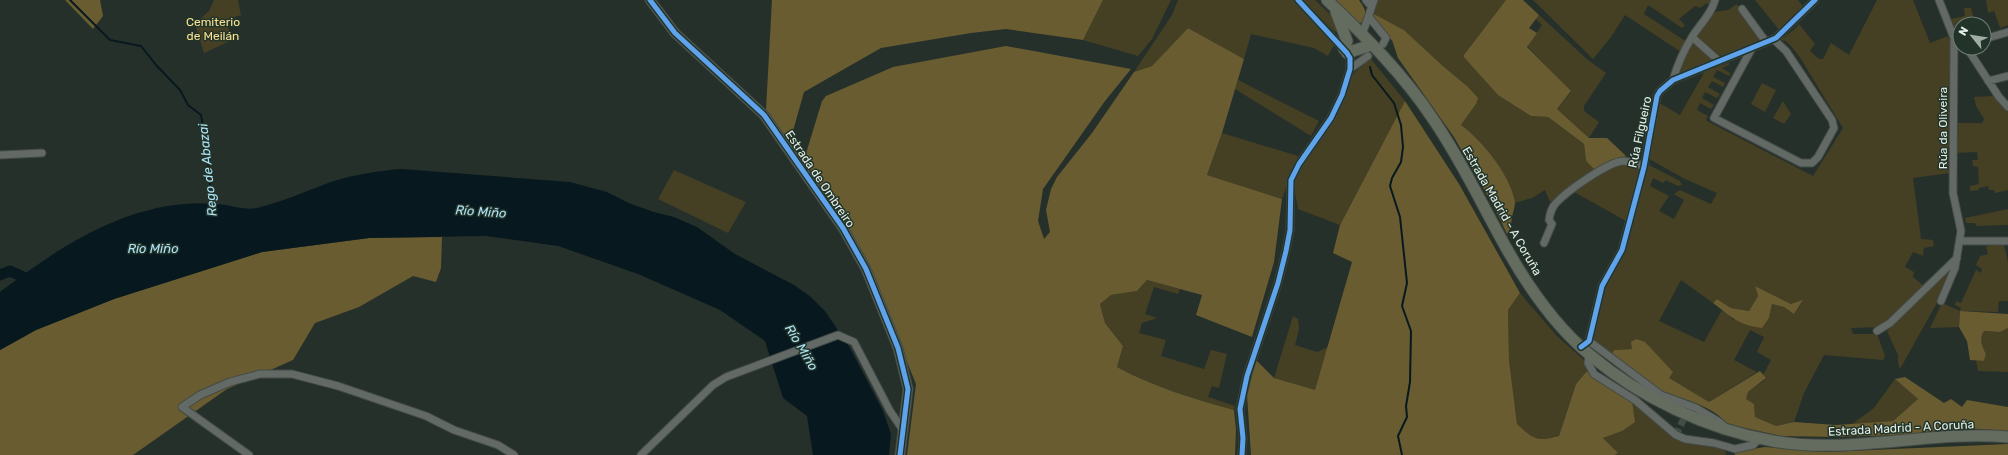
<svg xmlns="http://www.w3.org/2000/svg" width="2008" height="455" viewBox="0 0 2008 455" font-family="Rubik,sans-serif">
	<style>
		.green { fill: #453f24; fill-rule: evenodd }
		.forest { fill: #695c31 }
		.water { fill: #07191f }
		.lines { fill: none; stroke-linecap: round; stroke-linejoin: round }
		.stream { stroke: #07191f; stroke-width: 2 }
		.river { stroke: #07191f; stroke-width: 11 }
		.minor-tunnel { stroke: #424d46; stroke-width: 7; stroke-dasharray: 7 3.5; stroke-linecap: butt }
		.minor-casing { stroke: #424a46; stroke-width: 9 }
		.tertiary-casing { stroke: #424a46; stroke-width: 11 }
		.trunk-casing { stroke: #424a46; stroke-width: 13 }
		.minor { stroke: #636a66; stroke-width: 7 }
		.tertiary { stroke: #636a66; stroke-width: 9 }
		.trunk { stroke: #646c60; stroke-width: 11 }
		.cycleway-casing { stroke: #223429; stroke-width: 8 }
		.cycleway { stroke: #60a3ed; stroke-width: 5 }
		.labels { text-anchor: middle; stroke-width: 3; stroke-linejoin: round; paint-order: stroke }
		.park-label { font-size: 12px; fill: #fae192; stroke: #223429 }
		.street-label { font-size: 12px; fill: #e4efe8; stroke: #223429 }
		.water-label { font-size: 13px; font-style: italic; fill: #aee2f7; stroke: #223429 }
	</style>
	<rect width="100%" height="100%" fill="#26302a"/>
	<path class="green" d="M214 0H238L241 15 226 20 232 40 204 53 196 27 199 20 209 11Z
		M1103 0H1171L1152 39 1138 56 1083 40Z
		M1178 0H1293L1334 45 1328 56 1314 48 1251 34 1244 59 1188 28 1152 66 1134 72 1172 15Z
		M1303 0H1315L1334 18 1342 34 1334 31Z
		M1377 0H1506L1463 56 1531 116 1548 117 1584 144 1586 161 1596 171 1550 202 1545 190 1532 198 1515 203C1502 170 1490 147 1461 125L1476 104 1467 86 1444 67 1404 30 1374 14Z
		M1533 0H1712L1710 6 1707 3 1700 8 1695 6 1679 19 1685 25 1682 28 1648 5 1644 14 1687 42 1681 52 1625 15 1611 37 1593 59Z
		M1755 0H1798L1804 8 1780 31Z
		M1877 0H1913L1930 43 1948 36 1950 41V173L1913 178 1921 239 1933 240 1934 246 1924 248 1923 256 1913 252 1905 267 1914 272 1913 277 1926 288 1881 327 1851 328 1853 334H1877L1885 356 1883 360 1824 355 1804 393 1794 422 1776 426 1755 417 1754 404 1746 399 1748 392 1766 379 1763 375 1771 360 1757 352 1764 337 1750 330 1734 360 1757 372 1709 402 1668 378 1632 349 1614 350 1610 357 1592 341 1607 284 1626 252 1649 165 1680 181 1682 185 1678 186 1666 180 1663 183 1653 178 1650 186 1669 196 1659 211 1674 219 1684 200 1674 194 1680 190 1711 204 1717 193 1685 179 1649 159 1659 103 1680 115 1705 71 1729 63V65L1722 68 1730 73 1729 76 1717 70 1713 77 1725 83 1723 87 1712 81 1708 87 1720 94 1717 98 1705 92 1702 98 1714 105 1711 109 1700 103 1697 110 1708 116 1706 120 1707 121 1813 176 1843 128 1801 59 1791 46 1786 41 1780 40 1794 30 1799 24 1815 44 1810 51 1819 59H1823L1831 43 1849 55ZM1681 280 1713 303 1717 299 1731 308 1749 311 1758 296 1755 286 1791 304 1803 301 1794 314 1784 307 1772 304 1769 318 1734 320 1722 310 1704 342 1659 321Z
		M1986 0H2008V25L2000 28 1994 11 1988 13Z
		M1737 4 1742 16 1760 38V41L1725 55H1719L1697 37V33L1714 12 1728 10Z
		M1964 8H1971L1975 24H1960V38L1951 19 1965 16Z
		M1539 15 1588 60 1606 73 1584 106V111L1599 122 1589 138 1557 109 1571 92 1527 46 1542 25 1536 19Z
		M1691 42H1695L1714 60 1682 73 1679 71Z
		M1370 58 1405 101 1340 225 1298 209 1294 186 1296 174 1351 76Z
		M1238 80 1319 121 1311 136 1235 89Z
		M1762 83 1776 90 1765 112 1751 104Z
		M1993 96 2008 112V190L1995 193 1994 190H1989L1988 186 1979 188V190L1970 191V186L1979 184 1978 167 1973 166 1972 160H1978L1977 152 1956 153V123H1982L1984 119 1976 106 1974 97Z
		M1783 101 1791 114 1784 124 1773 118Z
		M1222 133 1298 156 1282 199 1207 175Z
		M1619 164H1631L1640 171 1626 221 1574 192 1599 173Z
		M674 170 746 202 728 233 658 199Z
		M2008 209V225L1976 226 1975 223H1966L1965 218Z
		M1994 244 2004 245 2008 262V301H1999L1998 312 1960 311 1959 327 1930 328 1942 303 1960 311 1961 308 1955 305 1956 301 1961 303 1976 270 1981 273 1982 269 1976 265 1980 256 1988 254 1986 246Z
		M1948 270 1951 272 1938 301 1900 369 1898 363V355L1887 331Z
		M1147 280 1180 289 1178 294 1154 287 1145 314 1157 318 1142 323 1139 333 1166 340 1161 356 1204 369 1211 350 1227 354 1219 388 1212 386 1208 397 1235 406 1234 410C1194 399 1154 387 1117 367L1123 346 1105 323 1100 304 1111 295 1137 291Z
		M1520 293 1557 336 1584 360 1587 371 1576 384 1559 436C1536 442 1534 439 1517 424L1509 360 1508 310Z
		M1293 316 1298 319 1299 329 1295 345 1317 352 1328 347 1315 391 1274 378Z
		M2008 328V372L1978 371 1976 360 1984 361 1986 354C1982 347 1979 339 1984 331L2000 332Z
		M1895 379 1918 399 1893 421 1852 424 1874 408Z
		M1632 401 1669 433 1717 446 1725 451 1726 455H1615L1618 454 1603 438 1622 431Z"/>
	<path class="forest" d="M65 0H100L103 16 93 29Z
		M772 0H1103L1083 40 1006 29 971 33 881 48 804 92 789 145 766 109Z
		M1336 0H1359C1365 9 1369 14 1361 23L1357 22Z
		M1506 0H1523L1539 15 1529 28 1537 33 1527 47 1571 91 1557 109 1589 138H1607L1625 155 1626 157 1609 163 1596 171 1586 161 1584 144 1548 117 1531 116 1498 95 1463 56Z
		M1374 14 1404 30 1444 67 1467 86 1478 98 1476 104 1461 125C1483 141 1510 175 1515 202 1515 206 1513 213 1512 217 1511 224 1511 229 1507 234L1494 207 1454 137 1398 58 1392 40 1387 37 1371 18Z
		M1188 28 1244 59 1222 133 1207 175 1282 199 1274 262 1252 337 1196 315 1202 295 1147 280 1137 291 1111 295 1100 304 1105 323 1123 346 1117 367C1154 387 1194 399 1234 410L1236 429 1235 455H907L916 384 889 318 846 226 804 160 822 101 826 96 893 67 1006 46 1131 69 1105 101 1043 189 1038 221 1044 239 1050 232 1046 210 1051 189 1057 177 1092 133 1134 72 1152 66Z
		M1405 101 1459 184 1520 293 1508 310 1509 360 1517 424C1534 439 1536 442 1559 436L1576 384 1587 371 1632 401 1635 422 1622 431 1603 438 1618 453 1615 455H1251L1247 395 1256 360 1274 378 1315 390 1352 262 1333 253 1340 225Z
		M442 237 441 268 436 282 413 276 359 307 315 323 293 360 227 389 133 455H0V350L36 330 114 299 262 252 369 238Z
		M1755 286 1791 304 1803 300 1794 314 1784 307 1772 304 1769 318 1762 328C1736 324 1733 318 1713 303L1717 299 1731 308 1749 311 1758 296Z
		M1960 311 2008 314V328L2000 332 1984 331C1979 338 1982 347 1986 354L1984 361 1970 360 1967 341 1959 327Z
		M1636 339 1645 342 1673 372 1669 378 1709 402 1760 371 1766 378 1748 392 1746 399 1754 404 1755 417 1776 426 1794 422 1836 425 1893 421 1918 399 1895 379 1905 377 1944 403 1951 399 1962 407 1967 400 2008 407V431L1965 428 1899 435 1833 437 1781 436 1727 424C1714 405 1677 398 1656 389 1641 383 1624 366 1610 357L1614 350 1632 349 1631 342Z
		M2008 444V455H1735L1734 452 1765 447 1826 452Z"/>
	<path class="water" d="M402 169 570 182 607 192 631 204 654 212 674 217 697 227 735 254 794 285 811 297 825 311 850 348 883 411 891 434 889 455H813L807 416 783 398 765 341 720 310 638 274 558 246 486 236 369 238 262 252 114 299 36 330 0 350V292C54 251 114 210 184 204 199 203 212 203 226 205 237 207 246 210 257 208 282 202 304 192 328 183 346 176 383 170 402 169Z"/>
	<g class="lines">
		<path class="stream" d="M70 0 110 40 141 46 156 65 180 90 188 105 201 115C207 144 209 175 212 204
			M1370 67 1372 75 1394 103 1401 125 1403 147 1401 162 1392 178 1390 186 1400 217 1407 283 1402 306 1411 331 1410 382 1406 406 1407 417 1398 436 1402 455"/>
		<path class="river" d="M0 275 10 271 21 276 33 286"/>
		<path class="minor-tunnel" d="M1676 435 1687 412"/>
		<g class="minor-casing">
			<path id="minor" d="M1366 0 1371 6
				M1939 0 1954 38 1953 193 1961 231 1955 268 1941 301
				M1742 9 1766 42
				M1369 17 1386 38 1383 44
				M1362 35 1374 0
				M1692 37 1719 61
				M1984 39 2008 32
				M1752 48 1714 118 1801 163H1812L1818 157 1834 128 1832 120 1786 51 1773 39
				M1967 48 1999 97 2008 107
				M1350 69 1368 56
				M1673 80C1677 66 1684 50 1692 37 1700 24 1711 15 1715 0
				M1988 81 2008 76
				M0 155 42 153
				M1960 241H2008
				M1544 243 1552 224 1549 220C1550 214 1551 208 1556 203 1567 191 1608 162 1623 161 1630 161 1638 164 1644 167
				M1877 331 1890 323 1957 258
				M1589 341 1661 395 1696 408 1718 421 1724 426
				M1581 347 1589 341 1602 286 1622 250 1644 167 1657 96 1660 91 1673 80 1776 38 1815 0
				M1589 355 1588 363 1594 374 1635 400 1676 435 1685 439 1714 443 1735 449 1753 445 1760 438
				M249 455 182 407 200 395 230 382 260 374H292L338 386 426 416 454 430 498 445 514 455
				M641 455 713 385 726 377 838 335 854 342 890 411 903 430
				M1242 455 1243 438 1240 409 1247 376 1278 283 1286 251 1290 230 1291 180 1299 164 1331 118 1342 95 1350 69V58L1347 53 1298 0"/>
		</g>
		<g class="tertiary-casing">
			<path id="tertiary" d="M650 0 675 33 764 115 843 228 866 269 898 348 908 389 900 455"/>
		</g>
		<g class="trunk-casing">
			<path id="trunk" d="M1327 0C1365 36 1404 75 1433 119 1462 161 1483 207 1508 251 1529 288 1556 327 1590 355 1641 398 1707 429 1773 441 1851 455 1930 430 2008 437
				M1336 12 1347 41 1344 49
				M1347 53 1371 45"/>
		</g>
		<use href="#minor" class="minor"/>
		<use href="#tertiary" class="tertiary"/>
		<use href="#trunk" class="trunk"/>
		<g class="cycleway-casing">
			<path id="cycleway" d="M650 0 675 33 764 115 843 228 866 269 898 348 908 389 900 455
				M1581 347 1589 341 1602 286 1622 250 1644 167 1657 96 1660 91 1673 80 1776 38 1815 0
				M1242 455 1243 438 1240 409 1247 376 1278 283 1286 251 1290 230 1291 180 1299 164 1331 118 1342 95 1350 69V58L1347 53 1298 0"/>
		</g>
		<use href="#cycleway" class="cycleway"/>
	</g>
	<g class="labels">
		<g class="park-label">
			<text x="213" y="26">Cemiterio<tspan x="213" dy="14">de Meilán</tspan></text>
		</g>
		<g class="street-label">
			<text transform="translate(1943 128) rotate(-90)" y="4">Rúa da Oliveira</text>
			<text transform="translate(1640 132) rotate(-78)" y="4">Rúa Filgueiro</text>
			<text transform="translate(820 179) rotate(56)" y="4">Estrada de Ombreiro</text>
			<text transform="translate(1502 211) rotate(60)" y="4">Estrada Madrid - A Coruña</text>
			<text transform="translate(1901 428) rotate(-3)" y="4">Estrada Madrid - A Coruña</text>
		</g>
		<g class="water-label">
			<text transform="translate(207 170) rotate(-96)" y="5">Rego de Abazai</text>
			<text transform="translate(481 211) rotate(4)" y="5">Río Miño</text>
			<text x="153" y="253">Río Miño</text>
			<text transform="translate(802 347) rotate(59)" y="5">Río Miño</text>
		</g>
	</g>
	<g transform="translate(1972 36) rotate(300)"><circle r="19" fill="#223429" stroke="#707f75"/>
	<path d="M0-3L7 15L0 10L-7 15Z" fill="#a2aca6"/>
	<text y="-6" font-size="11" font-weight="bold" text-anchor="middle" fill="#e4efe8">N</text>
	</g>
</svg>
